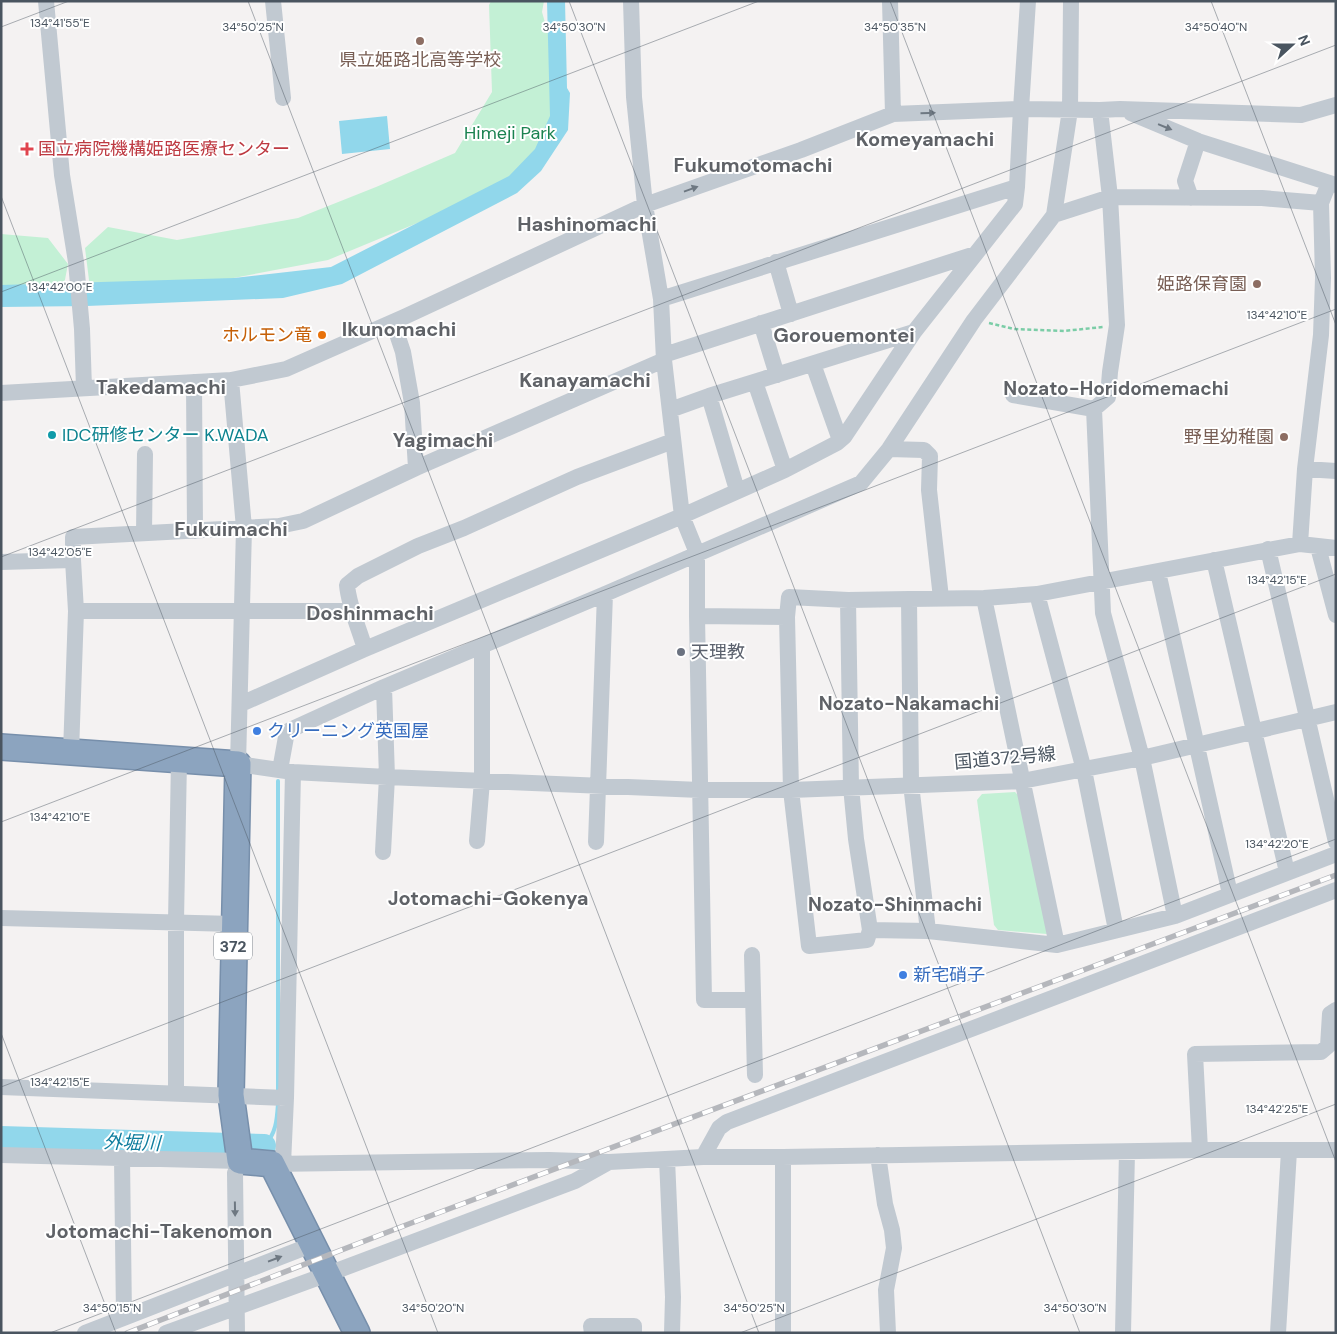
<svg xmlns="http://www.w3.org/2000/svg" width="1337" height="1334" viewBox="0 0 1337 1334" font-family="'DM Sans','Noto Sans JP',sans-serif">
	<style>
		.green { fill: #c3f0d5 }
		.water { fill: #91d7eb }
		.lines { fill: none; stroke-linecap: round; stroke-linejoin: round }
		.stream { stroke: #91d7eb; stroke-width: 4 }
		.river { stroke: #91d7eb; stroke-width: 24 }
		.highway-casing { stroke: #778fab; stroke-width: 28 }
		.path { stroke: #7bcda7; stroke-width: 2.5; stroke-dasharray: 4 2.5; stroke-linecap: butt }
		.minor { stroke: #c1c9d1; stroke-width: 16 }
		.highway { stroke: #8ca4bf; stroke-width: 25 }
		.rail-casing { stroke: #b5b7bc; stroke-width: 5.5 }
		.rail { stroke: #fff; stroke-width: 4; stroke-dasharray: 11; stroke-linecap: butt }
		.oneway { fill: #6e7882 }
		.ticks { fill: none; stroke: #4a5560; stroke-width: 1; stroke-opacity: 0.45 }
		.education-dot { fill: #8d6e63; stroke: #fff; stroke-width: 2 }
		.health-dot { fill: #e0444e; stroke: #fff; stroke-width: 2 }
		.food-dot { fill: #e8710a; stroke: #fff; stroke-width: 2 }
		.culture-dot { fill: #0f9aa8; stroke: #fff; stroke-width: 2 }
		.worship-dot { fill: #6b7280; stroke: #fff; stroke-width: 2 }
		.shop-dot { fill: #3f7fe0; stroke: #fff; stroke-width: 2 }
		.labels { text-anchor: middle; stroke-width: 4; stroke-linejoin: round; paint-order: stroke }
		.shield { fill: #fff; stroke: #808890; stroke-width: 1 }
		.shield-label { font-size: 16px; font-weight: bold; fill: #4a5560 }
		.education-label { font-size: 18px; fill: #785e54; stroke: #fff; text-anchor: end }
		.park-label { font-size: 18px; fill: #1a8250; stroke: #fff }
		.health-label { font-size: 18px; fill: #be3a42; stroke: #fff; text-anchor: start }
		.food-label { font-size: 18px; fill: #c56008; stroke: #fff; text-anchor: end }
		.culture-label { font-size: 18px; fill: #0d838f; stroke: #fff; text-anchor: start }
		.worship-label { font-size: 18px; fill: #5b616d; stroke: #fff; text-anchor: start }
		.shop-label { font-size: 18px; fill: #366cbe; stroke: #fff; text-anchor: start }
		.street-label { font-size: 18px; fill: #4a5560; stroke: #fff }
		.neighbourhood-label { font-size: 19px; font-weight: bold; fill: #5f6267; stroke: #fff }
		.water-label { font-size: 19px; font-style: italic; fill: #0f7d9e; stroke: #fff }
		.quarter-label { font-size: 20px; font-weight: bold; fill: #5f6267; stroke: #fff }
		.ticks-label { font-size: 12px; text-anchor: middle; fill: #4a5560; stroke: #fff; stroke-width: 4; stroke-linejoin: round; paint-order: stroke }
	</style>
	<rect width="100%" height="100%" fill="#f4f2f2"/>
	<path class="green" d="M491 1H544L542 12 561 79 541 152 502 188 328 260 181 288H90L85 248 108 227 177 240 298 218 376 187 455 153 492 92 489 5Z
		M1 234 48 238 68 264 63 290 1 291Z
		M1015 792 1021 798 1047 934 998 930 994 925 977 800 982 794Z"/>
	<path class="water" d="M547 1H565L567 88 570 93 568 130 541 171 517 193 342 284 283 298 87 306 1 307V285L234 278 331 267 509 176 535 149 550 116Z
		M387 116 390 149 342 154 339 121Z"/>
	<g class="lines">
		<path class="stream" d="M278 1093V781
			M264 1146C276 1134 277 1120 278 1103"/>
		<path class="river" d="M1 1138 264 1146"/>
		<g class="highway-casing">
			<path id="highway" d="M1 747 238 764 231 1095 240 1161 272 1164 357 1333"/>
		</g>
		<path class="path" d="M989 323 1014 329 1064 331 1103 327"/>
		<path class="minor" d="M46 1 62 175 76 262 82 329 84 388
			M273 1 283 98
			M631 1 634 97 645 205 661 299 664 360 682 516 697 553V616L704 1000H752
			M890 1 893 114
			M1131 113 1198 141 1336 185
			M1191 198 1185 181 1198 141
			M1054 215 1110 197 1262 198 1321 203
			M776 262 791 314
			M661 299 1017 187
			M393 322 403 352 412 403 416 468
			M761 323 777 375
			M664 355 975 254
			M813 364 840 440
			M231 380 244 528 238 764 293 772 387 777 700 790H791L1022 781 1142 758 1336 712
			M194 382 195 531
			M755 382 785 470
			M1 393 231 380 286 369 404 317 645 205 801 150 893 114 1021 109 1100 110 1120 109 1301 115 1336 105
			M1013 395 1094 409 1108 397 1110 372 1117 325 1110 197 1100 110
			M709 396 737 490
			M1094 409 1103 613 1142 758 1175 916
			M670 410 709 396 914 332
			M889 449 924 450 930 456 929 490 941 598
			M1305 469 1336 471
			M144 533 145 454
			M1300 544 1305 469 1321 335 1323 278 1321 203 1329 183
			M1318 547 1336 615
			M1336 548 1300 544 1037 594 984 598 909 599 848 600 789 597 787 617 791 790 809 946 867 940 870 930 928 931 1057 945 1175 916 1336 854
			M1268 549 1336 842
			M1214 560 1287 872
			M1 562 73 560
			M1158 572 1230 894
			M1037 594 1084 770 1116 930
			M984 598 1057 945
			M909 599 911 784 928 931
			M848 600 851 787 856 839 870 930
			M76 611H354
			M697 616 787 617
			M365 649C359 628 349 607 347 585L358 576 418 546 464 528 577 477 673 441
			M241 704 365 649 682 516 785 470 837 443 844 437 914 332 1015 204 1017 187 1021 109 1028 1
			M71 752 76 611 73 560V537L279 526 303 521 416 468 664 360
			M280 770 286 737 290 730 384 687 605 594 861 483 889 449 974 320 1054 215 1070 110 1071 1
			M477 841 482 781V646
			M596 842 605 594
			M383 852 387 777 384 687
			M1 918 234 924
			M752 955 755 1075
			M1 1087 286 1098
			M176 1093V921L179 760
			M1200 1150 1195 1054 1321 1052 1328 1046 1330 1014 1336 1010
			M1 1155 240 1161 235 1173 237 1333
			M878 1155 885 1204 892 1230 894 1248 886 1290 888 1333
			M703 1157 719 1128 727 1122 1336 890
			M122 1158 124 1317
			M667 1159 673 1297 672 1333
			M272 1164 549 1160 609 1162 703 1157H783L1200 1150H1336
			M283 1164 286 1098 293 772
			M85 1333 314 1244
			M166 1333 328 1274 575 1181 609 1162
			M592 1333 591 1326H634V1333
			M783 1333V1157
			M1123 1333 1127 1152
			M1278 1333 1289 1151"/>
		<use href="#highway" class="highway"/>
		<g class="rail-casing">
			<path id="rail" d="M127 1333 406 1225 1336 875"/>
		</g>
		<use href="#rail" class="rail"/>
	</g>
	<defs><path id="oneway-solid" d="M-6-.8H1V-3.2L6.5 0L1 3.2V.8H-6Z" transform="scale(1.25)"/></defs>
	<g class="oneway">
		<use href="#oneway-solid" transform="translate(928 113) rotate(-2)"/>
		<use href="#oneway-solid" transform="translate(1165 127) rotate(22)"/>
		<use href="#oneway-solid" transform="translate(691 189) rotate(-20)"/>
		<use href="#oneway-solid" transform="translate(235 1209) rotate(89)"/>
		<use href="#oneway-solid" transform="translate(275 1259) rotate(-21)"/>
	</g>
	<path class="ticks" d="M248 1 759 1333M569 1 1080 1333M890 1 1336 1162M1211 1 1336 325M1 27 69 1M1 196 438 1333M1 292 759 1M1 557 1336 45M1 822 1336 309M1 1033 116 1333M1 1087 1336 574M50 1333 1336 839M740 1333 1336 1104"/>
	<g class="education-dot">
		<circle cx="420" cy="41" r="5"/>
		<circle cx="1257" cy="284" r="5"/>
		<circle cx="1284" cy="437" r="5"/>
	</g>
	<path class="health-dot" d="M24.5 141.5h5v5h5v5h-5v5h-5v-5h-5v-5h5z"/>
	<circle class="food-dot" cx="322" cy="335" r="5"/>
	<circle class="culture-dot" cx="52" cy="435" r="5"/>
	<circle class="worship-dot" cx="681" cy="652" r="5"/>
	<g class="shop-dot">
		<circle cx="257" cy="731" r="5"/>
		<circle cx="903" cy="975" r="5"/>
	</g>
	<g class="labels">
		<rect class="shield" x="214" y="932.5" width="38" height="27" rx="4"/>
		<g class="shield-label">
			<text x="233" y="952">372</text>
		</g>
		<g class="education-label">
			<text x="420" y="66" text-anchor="middle">県立姫路北高等学校</text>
			<text x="1247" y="290">姫路保育園</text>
			<text x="1274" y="443">野里幼稚園</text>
		</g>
		<g class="park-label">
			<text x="510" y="139">Himeji Park</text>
		</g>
		<g class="health-label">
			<text x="38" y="155">国立病院機構姫路医療センター</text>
		</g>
		<g class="food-label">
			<text x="312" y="341">ホルモン竜</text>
		</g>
		<g class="culture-label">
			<text x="62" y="441">IDC研修センター K.WADA</text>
		</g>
		<g class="worship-label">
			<text x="691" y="658">天理教</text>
		</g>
		<g class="shop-label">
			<text x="267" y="737">クリーニング英国屋</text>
			<text x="913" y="981">新宅硝子</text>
		</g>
		<g class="street-label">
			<text transform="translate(1005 758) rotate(-5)" y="6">国道372号線</text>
		</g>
		<g class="neighbourhood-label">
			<text x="1116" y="395">Nozato-Horidomemachi</text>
			<text x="909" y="710">Nozato-Nakamachi</text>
			<text x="895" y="911">Nozato-Shinmachi</text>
		</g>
		<g class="water-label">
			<text transform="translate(132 1142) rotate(2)" y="7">外堀川</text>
		</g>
		<g class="quarter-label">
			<text x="925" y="146">Komeyamachi</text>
			<text x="753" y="172">Fukumotomachi</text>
			<text x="587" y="231">Hashinomachi</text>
			<text x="399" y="336">Ikunomachi</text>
			<text x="844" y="342">Gorouemontei</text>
			<text x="585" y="387">Kanayamachi</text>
			<text x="161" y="394">Takedamachi</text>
			<text x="443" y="447">Yagimachi</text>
			<text x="231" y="536">Fukuimachi</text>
			<text x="370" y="620">Doshinmachi</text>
			<text x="488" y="905">Jotomachi-Gokenya</text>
			<text x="159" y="1238">Jotomachi-Takenomon</text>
		</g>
	</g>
	<g class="ticks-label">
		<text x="60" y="27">134°41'55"E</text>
		<text x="253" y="31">34°50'25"N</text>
		<text x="574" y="31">34°50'30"N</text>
		<text x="895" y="31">34°50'35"N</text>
		<text x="1216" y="31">34°50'40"N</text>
		<text x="60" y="291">134°42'00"E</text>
		<text x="1277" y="319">134°42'10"E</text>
		<text x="60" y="556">134°42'05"E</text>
		<text x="1277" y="584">134°42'15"E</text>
		<text x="60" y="821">134°42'10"E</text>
		<text x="1277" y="848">134°42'20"E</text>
		<text x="60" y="1086">134°42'15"E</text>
		<text x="1277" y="1113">134°42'25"E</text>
		<text x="112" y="1312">34°50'15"N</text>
		<text x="433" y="1312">34°50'20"N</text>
		<text x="754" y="1312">34°50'25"N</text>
		<text x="1075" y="1312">34°50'30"N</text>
	</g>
	<rect width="1337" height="1334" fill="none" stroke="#4a5560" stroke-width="5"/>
	<g transform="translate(1292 45) rotate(69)" stroke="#ffffff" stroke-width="4" paint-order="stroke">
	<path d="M0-4L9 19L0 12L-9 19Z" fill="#4a5560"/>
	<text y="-8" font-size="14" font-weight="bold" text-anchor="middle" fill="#4a5560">N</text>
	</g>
</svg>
